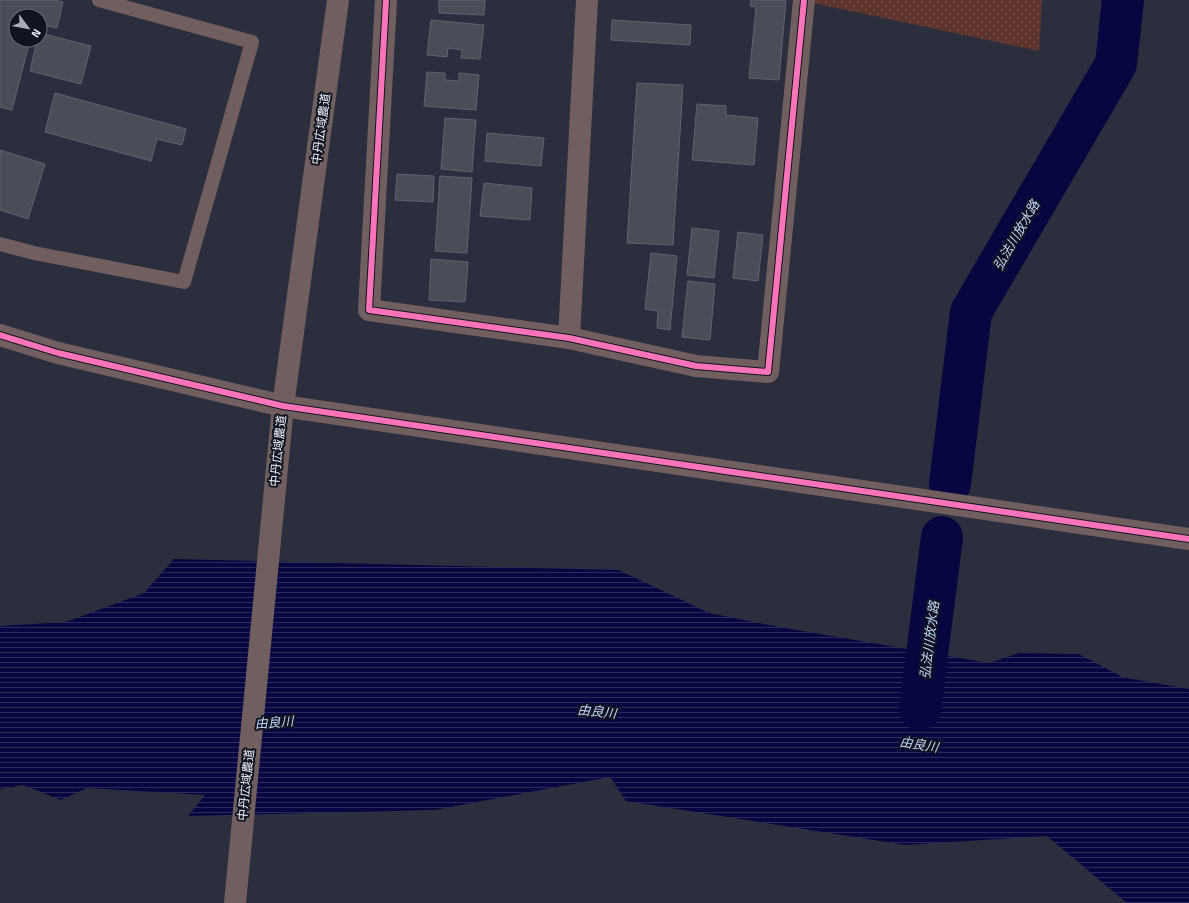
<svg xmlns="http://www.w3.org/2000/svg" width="1189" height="903" viewBox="0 0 1189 903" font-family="'Titillium Web','Noto Sans JP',sans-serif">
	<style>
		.grass { fill: url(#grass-dots) }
		.water { fill: url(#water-rules) }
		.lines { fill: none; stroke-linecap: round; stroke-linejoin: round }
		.river { stroke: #080640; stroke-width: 42 }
		.building { fill: #494d58; stroke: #5f636f }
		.service { stroke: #705f5e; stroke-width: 14 }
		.minor { stroke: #705f5e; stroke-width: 22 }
		.tertiary { stroke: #705f5e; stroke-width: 22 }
		.cycleway-casing { stroke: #101420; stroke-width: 8 }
		.cycleway { stroke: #fb73b8; stroke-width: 6 }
		.labels { text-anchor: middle; stroke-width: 4; stroke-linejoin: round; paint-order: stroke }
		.street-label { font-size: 12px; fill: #eff3fd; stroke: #101420 }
		.water-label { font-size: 13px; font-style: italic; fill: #c5d4fb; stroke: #101420 }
	</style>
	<defs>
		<pattern id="grass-dots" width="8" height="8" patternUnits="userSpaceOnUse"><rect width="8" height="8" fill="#5d332c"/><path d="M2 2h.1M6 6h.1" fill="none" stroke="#75514c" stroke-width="1.8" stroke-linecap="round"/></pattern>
		<pattern id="water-rules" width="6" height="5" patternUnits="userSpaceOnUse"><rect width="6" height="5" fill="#080640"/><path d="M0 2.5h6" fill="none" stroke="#2c2b5c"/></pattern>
	</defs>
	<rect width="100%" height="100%" fill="#2b2f3d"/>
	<path class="grass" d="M813 0H1042L1039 51 813 3Z"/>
	<path class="water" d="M174 559 619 570 709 613 774 626 989 663 1019 653 1079 654 1122 677 1189 689V903H1127L1047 836 905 845 626 801 610 777 435 810 188 816 205 795 87 788 61 800 23 785 0 789V626L66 622 144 593Z"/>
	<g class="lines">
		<path class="river" d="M950 484 971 312 1116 64 1123 0
			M920 709 942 537"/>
	</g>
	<path class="building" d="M0 0H55L63 2 57 28 40 24V16H16V40H30L12 110 0 107Z
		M439 0H485L484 15 439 13Z
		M751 0H786L779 80 749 78 756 7 750 6Z
		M431 20 484 25 480 59 461 58 462 50 448 48 447 57 427 55Z
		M612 20 691 25 690 45 611 40Z
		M40 33 91 46 81 84 30 71 37 40H40Z
		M427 72 445 73V80L459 81V73L479 75 476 110 424 106Z
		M637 83 683 85 673 245 627 243Z
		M55 93 186 129 182 145 157 139 151 161 45 132Z
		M697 104 726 106V115L758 118 754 165 692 160Z
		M445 118 476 120 472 172 441 169Z
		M487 133 544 138 541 166 485 161Z
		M0 150 45 164 28 219 0 210Z
		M397 174 434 176 433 202 395 200Z
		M440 176 472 178 467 253 435 251Z
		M484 183 532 188 530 220 480 216Z
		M692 228 719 231 714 278 687 275Z
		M738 232 763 235 758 281 733 278Z
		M651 253 677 256 670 330 657 328 658 311 645 309Z
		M431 259 468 262 465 302 429 300Z
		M688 281 715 284 710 340 682 337Z"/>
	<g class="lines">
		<path class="service" d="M0 244 34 253 184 282 252 42 99 0"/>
		<path class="minor" d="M386 0 369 310 569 338 696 366 768 372 804 0
			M0 335 58 353 283 406 1189 539
			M569 338 587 0"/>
		<path class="tertiary" d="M235 903 283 406 338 0"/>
		<g class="cycleway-casing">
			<path id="cycleway" d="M386 0 369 310 569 338 696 366 768 372 804 0
				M0 335 58 353 283 406 1189 539"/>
		</g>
		<use href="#cycleway" class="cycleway"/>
	</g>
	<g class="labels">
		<g class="street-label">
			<text transform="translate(321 129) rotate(-82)" y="4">中丹広域農道</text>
			<text transform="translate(278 451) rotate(-84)" y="4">中丹広域農道</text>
			<text transform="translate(246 785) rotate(-84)" y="4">中丹広域農道</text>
		</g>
		<g class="water-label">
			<text transform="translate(1016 235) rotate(-60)" y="5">弘法川放水路</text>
			<text transform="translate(929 640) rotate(-83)" y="5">弘法川放水路</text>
			<text transform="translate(597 711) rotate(6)" y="5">由良川</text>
			<text transform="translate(274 722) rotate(-4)" y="5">由良川</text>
			<text transform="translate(919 744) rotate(9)" y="5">由良川</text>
		</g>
	</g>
	<g transform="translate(28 28) rotate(122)"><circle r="19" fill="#101420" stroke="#696d78"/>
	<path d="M0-3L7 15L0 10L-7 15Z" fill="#aaaeba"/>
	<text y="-6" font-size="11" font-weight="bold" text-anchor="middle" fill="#eff3fd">N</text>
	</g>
</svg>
